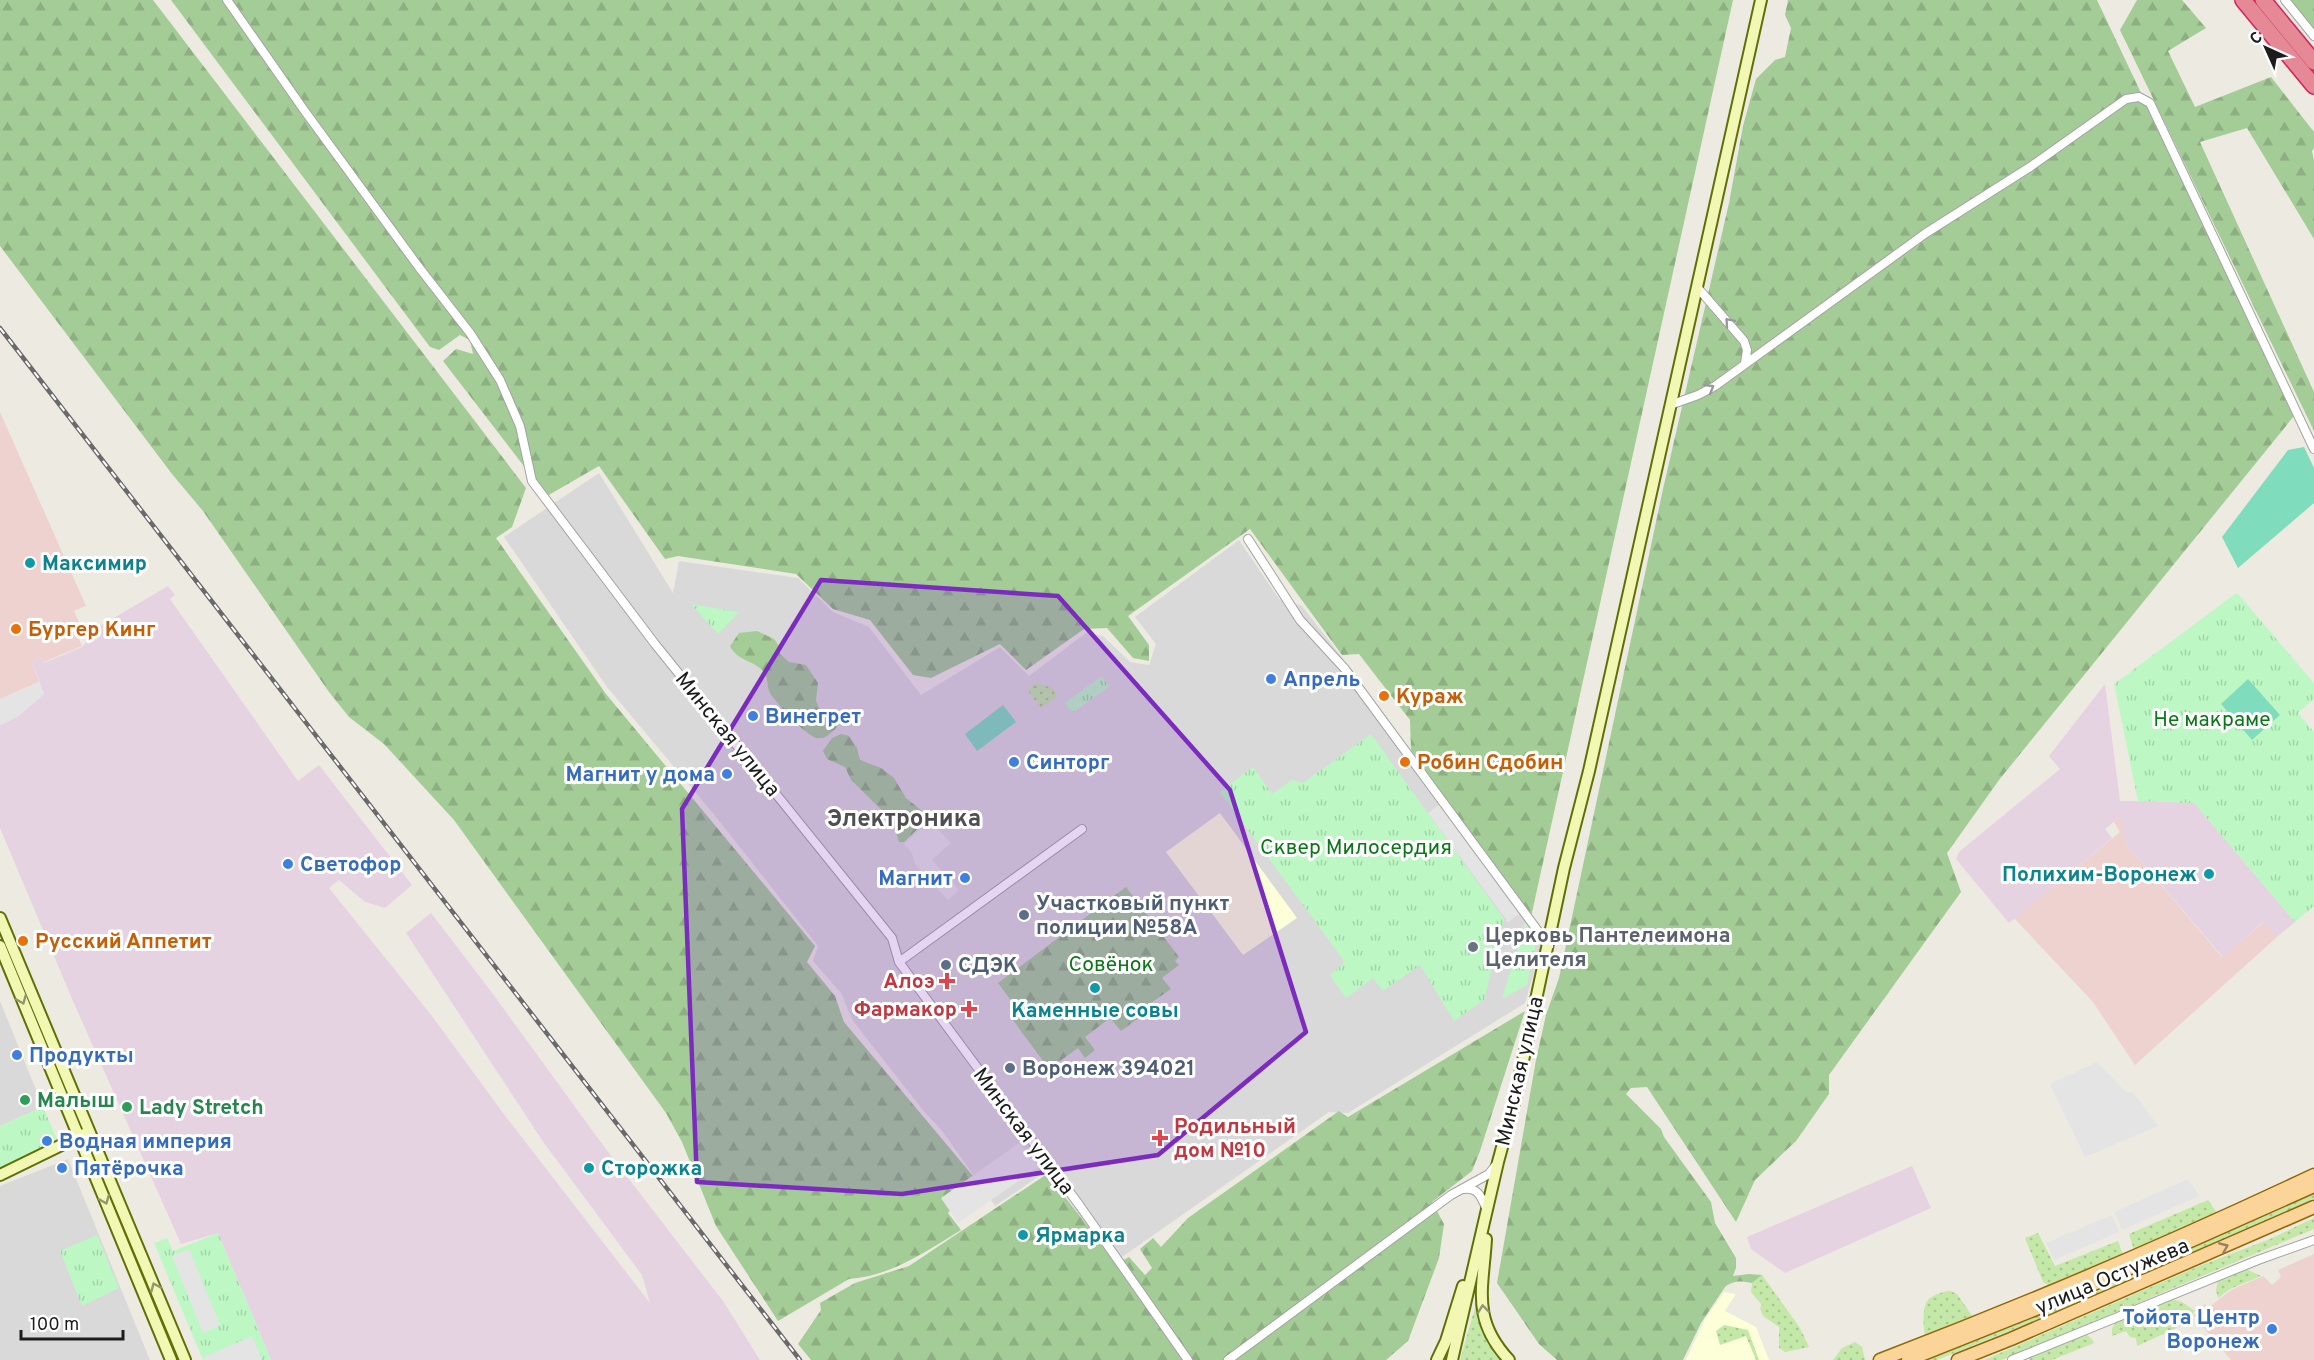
<svg xmlns="http://www.w3.org/2000/svg" width="2314" height="1360" viewBox="0 0 2314 1360" font-family="Overpass,sans-serif">
	<style>
		.residential { fill: #dad9d9 }
		.commercial { fill: #eed2d0 }
		.industrial { fill: #e6d3e2 }
		.education { fill: #fdffd9 }
		.grass { fill: url(#grass-dots) }
		.forest { fill: url(#forest-firs) }
		.park { fill: url(#park-tufts) }
		.pitch { fill: #7fdcbc }
		.parking { fill: #e4e4e4 }
		.lines { fill: none; stroke-linecap: round; stroke-linejoin: round }
		.street-casing { stroke: #a3a3a3; stroke-width: 10 }
		.secondary-casing { stroke: #607006; stroke-width: 14 }
		.primary-casing { stroke: #926702; stroke-width: 15 }
		.highway-casing { stroke: #d4255b; stroke-width: 18 }
		.street { stroke: #fff; stroke-width: 8 }
		.secondary { stroke: #f2f8b4; stroke-width: 10 }
		.primary { stroke: #fbd499; stroke-width: 12 }
		.highway { stroke: #e58996; stroke-width: 15 }
		.rail-casing { stroke: #6a6a6a; stroke-width: 4.5 }
		.rail { stroke: #fff; stroke-width: 2; stroke-dasharray: 7; stroke-linecap: butt }
		.oneway { stroke: #999 }
		.oneway2 { stroke: #929570 }
		.oneway3 { stroke: #978161 }
		.marked { fill: #7b2cbf; fill-opacity: 0.2; stroke: #7b2cbf; stroke-width: 4.5; stroke-linejoin: round }
		.culture-dot { fill: #0f9aa8; stroke: #fff; stroke-width: 2 }
		.food-dot { fill: #e8710a; stroke: #fff; stroke-width: 2 }
		.shop-dot { fill: #3f7fe0; stroke: #fff; stroke-width: 2 }
		.service-dot { fill: #5c6f8a; stroke: #fff; stroke-width: 2 }
		.worship-dot { fill: #6b7280; stroke: #fff; stroke-width: 2 }
		.health-dot { fill: #e0444e; stroke: #fff; stroke-width: 2 }
		.leisure-dot { fill: #2e9e5b; stroke: #fff; stroke-width: 2 }
		.labels { text-anchor: middle; stroke-width: 6; stroke-linejoin: round; paint-order: stroke }
		.culture-label { font-size: 21px; font-weight: bold; fill: #0d838f; stroke: #fff; text-anchor: start }
		.food-label { font-size: 21px; font-weight: bold; fill: #c56008; stroke: #fff; text-anchor: start }
		.shop-label { font-size: 21px; font-weight: bold; fill: #366cbe; stroke: #fff; text-anchor: start }
		.park-label { font-size: 21px; fill: #0c7719; stroke: #fff }
		.street-label { font-size: 21px; fill: #1c1c1c; stroke: #fff }
		.service-label { font-size: 21px; font-weight: bold; fill: #4e5e75; stroke: #fff; text-anchor: start }
		.worship-label { font-size: 21px; font-weight: bold; fill: #5b616d; stroke: #fff; text-anchor: start }
		.health-label { font-size: 21px; font-weight: bold; fill: #be3a42; stroke: #fff; text-anchor: end }
		.leisure-label { font-size: 21px; font-weight: bold; fill: #27864d; stroke: #fff; text-anchor: start }
		.quarter-label { font-size: 24px; font-weight: bold; fill: #4f4f4f; stroke: #fff }
	</style>
	<defs>
		<pattern id="grass-dots" width="8" height="8" patternUnits="userSpaceOnUse" patternTransform="scale(1.5)"><rect width="8" height="8" fill="#c4e8a7"/><path d="M2 2h.1M6 6h.1" fill="none" stroke="#a8c68f" stroke-width="1.8" stroke-linecap="round"/></pattern>
		<pattern id="forest-firs" width="22" height="20" patternUnits="userSpaceOnUse" patternTransform="scale(1.5)"><rect width="22" height="20" fill="#a4cc96"/><path d="M5 1l3.5 6h-7zM16 11l3.5 6h-7z" fill="#8daf81"/></pattern>
		<pattern id="park-tufts" width="24" height="20" patternUnits="userSpaceOnUse" patternTransform="scale(1.5)"><rect width="24" height="20" fill="#bdf8c4"/><path d="M3 7l-1-3M5 7V3M7 7l1-3M15 17l-1-3M17 17v-4M19 17l1-3" fill="none" stroke="#a2d4a8"/></pattern>
	</defs>
	<rect width="100%" height="100%" fill="#edeae1"/>
	<path class="residential" d="M599 473 673 593 679 561 798 578 833 612 869 627 921 695 1000 647 1029 676 1086 633 1103 636 1130 662 1149 665 1156 644 1135 617 1239 540 1279 599 1302 606 1340 655 1544 937 1525 1003 1348 1113 1329 1112 1112 1264 1048 1170 995 1206 943 1132 922 1109 853 1021 841 993 813 961 818 946 712 812 607 687 504 537Z
		M0 1001 43 1107 0 1126Z
		M68 1159 150 1360H0V1186Z"/>
	<path class="commercial" d="M0 412 86 606 74 611 79 623 73 625 82 646 44 662 42 658 32 662 39 682 0 699Z
		M2122 815 2126 844 2222 957 2264 922 2277 937 2135 1065 2093 1002 2014 918 2120 832 2114 822Z
		M2314 1254V1360H2231L2193 1315 2205 1304 2208 1308 2231 1290 2263 1276 2272 1285 2281 1277 2278 1270Z"/>
	<path class="industrial" d="M168 586 175 595 170 599 298 781 319 765 412 885 385 908 365 902 339 880 329 888 432 1016 506 1117 650 1303 642 1275 544 1143 406 933 431 913 490 990 605 1148 723 1301 760 1360H271L218 1233 181 1244 73 1001 0 828V725L17 717 44 694 32 662 42 658 44 663 82 647 100 626Z
		M2105 684 2120 801 2194 802 2295 922 2277 937 2263 922 2223 957 2126 844 2121 816 2105 829 2112 838 2009 923 1956 859 1959 852 2060 769 2049 756Z
		M1912 1166 1931 1208 1785 1273 1751 1249 1747 1237Z"/>
	<path class="education" d="M1220 813 1297 918 1243 955 1166 852Z
		M1724 1292 1736 1294 1725 1311 1756 1327 1769 1360H1686L1705 1319Z"/>
	<path class="grass" d="M1036 683 1053 688 1057 697 1041 708 1027 690Z
		M2314 1194V1198C2192 1258 2064 1309 1937 1360H1927L2048 1312Z
		M2208 1200 2217 1213 2139 1250H2134L2129 1234Z
		M2314 1218V1229L2002 1360H1984L2199 1266 2270 1239Z
		M2038 1233 2055 1266 2118 1241 2122 1252V1258L2051 1287 2043 1282 2025 1238Z
		M2246 1269 2261 1276 2230 1289 2218 1298 2216 1290 2218 1280Z
		M1762 1275 1800 1328 1809 1347 1785 1352 1779 1348V1327L1763 1316 1760 1308 1762 1305 1751 1292 1752 1283Z
		M1947 1291H1950L1957 1294 1973 1317 1970 1322 1931 1337 1925 1335C1923 1327 1922 1307 1928 1300 1932 1295 1941 1293 1947 1291Z
		M1478 1297C1480 1328 1487 1335 1504 1360H1460Z
		M2171 1299 2182 1302 2195 1311 2191 1316 2194 1320 2137 1346 2136 1338 2130 1337 2126 1331 2112 1336V1328L2118 1320Z
		M1724 1325 1748 1330 1759 1360H1756L1746 1336 1720 1345 1716 1331Z
		M2086 1334 2092 1339 2094 1343 2052 1360H2029L2032 1356Z
		M1855 1342 1862 1347 1865 1360H1833L1842 1348Z"/>
	<path class="forest" d="M0 0H153L526 488 512 527 496 538 606 694 815 946 807 962 835 996 844 1022 973 1176 974 1185 948 1213 961 1230C925 1252 891 1276 849 1279L778 1321 716 1226 682 1142 666 1113 454 820 384 744 349 717 329 692 203 511 172 474 0 246Z
		M171 0H1733L1531 917 1411 750 1410 720 1359 654 1342 655 1250 529 1128 616 1149 645V661L1133 658 1107 628 1084 629 1026 670 1000 644 931 678 913 675 870 620 833 609 796 574 678 556 665 559 599 466 547 496 443 361 456 349 473 354 470 340 460 335 439 350 430 347Z
		M1788 0H2097L2294 416 1999 780 1947 853 1961 892 1829 1075V1094L1796 1141 1755 1180 1736 1222 1647 1087 1631 1088 1626 1094 1661 1129 1664 1137 1711 1202 1715 1223 1736 1258V1268L1733 1276 1749 1274 1762 1275 1752 1283C1743 1281 1733 1280 1725 1287L1701 1323 1683 1360H1557L1539 1344 1497 1283 1536 1060 1546 1015 1559 978 1663 489 1729 203 1743 126 1756 79 1775 60 1785 57 1791 28 1785 15Z
		M2137 0H2182L2206 28 2168 51 2195 107 2271 77 2314 132V148L2312 151 2314 162V239L2247 128 2200 142 2314 392V431L2120 30Z
		M2290 0H2314V32L2290 3Z
		M757 631 774 639 779 646 780 654 789 662 806 665 818 683 816 701 819 708C829 713 837 715 837 727 832 732 825 740 817 738 806 736 776 703 770 693 766 686 769 677 763 671 753 660 737 661 730 646L739 633Z
		M841 734 849 736 857 748 860 760 881 768 894 778 906 798 927 815 926 821 904 842H899L892 820 851 780 845 767 827 759 823 751 832 738Z
		M1126 887 1179 957 1175 961 1179 965 1162 978 1171 989 1148 1005 1151 1009 1121 1031 1110 1018 1085 1037 1095 1050 1085 1058 1078 1048 1049 1069 1010 1016 1018 1010 998 983Z
		M1525 1011 1480 1151 1472 1171 1432 1202 1444 1224 1439 1258 1408 1341 1386 1360H1191L1120 1262 1129 1257 1145 1275 1152 1268 1140 1249 1153 1238 1161 1247 1188 1218 1339 1111 1348 1117Z
		M1047 1174 1117 1264 1186 1360H811L798 1344 821 1310 820 1303 855 1283 909 1266Z"/>
	<path class="park" d="M2235 594H2238L2314 683V699L2298 713 2314 732V906L2295 922 2194 803 2138 801 2114 684Z
		M691 604 739 612 718 634Z
		M1102 676 1109 687 1072 713 1065 703Z
		M1371 734 1504 919 1484 1000 1454 1021 1420 965 1383 991 1373 978 1346 998 1330 975 1345 962 1220 792 1253 767 1272 794 1292 780 1303 783Z
		M1525 923 1537 939 1527 985 1502 999Z
		M43 1107 59 1144 0 1168V1126Z
		M218 1233 271 1360H203L154 1243 167 1238 173 1251Z
		M97 1235 119 1288 82 1306 60 1251Z"/>
	<path class="pitch" d="M2304 447 2314 468V503L2238 568 2222 537 2288 450Z
		M2248 679 2280 715 2252 740 2221 704Z
		M1003 705 1016 722 977 751 965 734Z"/>
	<path class="parking" d="M39 682 44 694 17 717 0 725V699Z
		M1441 803 1521 913 1508 922 1428 813Z
		M930 820 951 843 932 860 959 890 948 900 915 864 912 853 904 844Z
		M2097 1062 2126 1092 2134 1093 2158 1126 2085 1157 2050 1084Z
		M1019 1143 1039 1167 958 1223 941 1198Z
		M2188 1179 2199 1196 2122 1230 2114 1212Z
		M2112 1215 2119 1232 2054 1260 2046 1243Z
		M189 1249 220 1325 203 1333 172 1256Z
		M252 1336 262 1360H203L202 1358Z"/>
	<g class="lines">
		<g class="street-casing">
			<path id="street" d="M227 0 304 110 418 266 470 333 500 380 520 426 532 481 655 644 892 938 899 962 1080 1206 1188 1360
				M2285 0 2314 36
				M1697 287 1744 341 1747 350 1745 363
				M1670 405 1698 395 1715 386 1926 233 2030 167 2126 99 2139 97 2150 103 2314 449
				M1248 539 1300 620 1345 669 1549 946
				M899 962 1082 829
				M1464 1189C1479 1187 1482 1199 1487 1210
				M1228 1360 1451 1195 1489 1174 1495 1166
				M2012 1360 2258 1260 2314 1240"/>
		</g>
		<g class="secondary-casing">
			<path id="secondary" d="M0 918 185 1360
				M0 946 171 1360
				M0 1175 84 1134
				M1486 1239C1483 1289 1471 1319 1509 1360
				M1437 1360 1446 1341 1463 1286
				M1452 1360 1498 1162 1514 1103 1564 868 1589 771 1761 0"/>
		</g>
		<g class="primary-casing">
			<path id="primary" d="M1880 1360C2027 1304 2172 1242 2314 1175
				M1908 1360 2051 1303 2314 1186
				M1958 1360 2011 1339 2314 1207"/>
		</g>
		<g class="highway-casing">
			<path id="highway" d="M2243 0 2314 86
				M2263 0 2314 62"/>
		</g>
		<use href="#street" class="street"/>
		<use href="#secondary" class="secondary"/>
		<use href="#primary" class="primary"/>
		<use href="#highway" class="highway"/>
		<g class="rail-casing">
			<path id="rail" d="M0 328 800 1360"/>
		</g>
		<use href="#rail" class="rail"/>
	</g>
	<defs><path id="oneway-chevron" d="M-2-3.5L2.5 0L-2 3.5" fill="none" stroke-width="1.6" stroke-linecap="round" stroke-linejoin="round" transform="scale(1.5)"/></defs>
	<g class="oneway">
		<use href="#oneway-chevron" transform="translate(1729 322) rotate(-131)"/>
		<use href="#oneway-chevron" transform="translate(1710 388) rotate(-31)"/>
	</g>
	<g class="oneway2">
		<use href="#oneway-chevron" transform="translate(22 1000) rotate(68)"/>
		<use href="#oneway-chevron" transform="translate(105 1200) rotate(68)"/>
		<use href="#oneway-chevron" transform="translate(155 1287) rotate(-113)"/>
		<use href="#oneway-chevron" transform="translate(1483 1309) rotate(-96)"/>
	</g>
	<use class="oneway3" href="#oneway-chevron" transform="translate(2224 1247) rotate(-23)"/>
	<path class="marked" d="M821 580 1058 596 1230 790 1306 1032 1158 1155 902 1194 697 1182 682 809Z"/>
	<g class="culture-dot">
		<circle cx="30" cy="563" r="6"/>
		<circle cx="2209" cy="874" r="6"/>
		<circle cx="1095" cy="988" r="6"/>
		<circle cx="589" cy="1168" r="6"/>
		<circle cx="1023" cy="1235" r="6"/>
	</g>
	<g class="food-dot">
		<circle cx="16" cy="629" r="6"/>
		<circle cx="1384" cy="696" r="6"/>
		<circle cx="1405" cy="762" r="6"/>
		<circle cx="23" cy="941" r="6"/>
	</g>
	<g class="shop-dot">
		<circle cx="1271" cy="679" r="6"/>
		<circle cx="753" cy="716" r="6"/>
		<circle cx="1014" cy="762" r="6"/>
		<circle cx="727" cy="774" r="6"/>
		<circle cx="288" cy="864" r="6"/>
		<circle cx="965" cy="878" r="6"/>
		<circle cx="17" cy="1055" r="6"/>
		<circle cx="47" cy="1141" r="6"/>
		<circle cx="62" cy="1168" r="6"/>
		<circle cx="2272" cy="1329" r="6"/>
	</g>
	<g class="service-dot">
		<circle cx="1024" cy="915" r="6"/>
		<circle cx="946" cy="965" r="6"/>
		<circle cx="1010" cy="1068" r="6"/>
	</g>
	<circle class="worship-dot" cx="1473" cy="947" r="6"/>
	<g class="health-dot">
		<path d="M944 972h6v6h6v6h-6v6h-6v-6h-6v-6h6z"/>
		<path d="M966 1000h6v6h6v6h-6v6h-6v-6h-6v-6h6z"/>
		<path d="M1157 1129h6v6h6v6h-6v6h-6v-6h-6v-6h6z"/>
	</g>
	<g class="leisure-dot">
		<circle cx="25" cy="1100" r="6"/>
		<circle cx="127" cy="1107" r="6"/>
	</g>
	<g class="labels">
		<g class="culture-label">
			<text x="42" y="570">Максимир</text>
			<text x="2197" y="881" text-anchor="end">Полихим-Воронеж</text>
			<text x="1095" y="1017" text-anchor="middle">Каменные совы</text>
			<text x="601" y="1175">Сторожка</text>
			<text x="1035" y="1242">Ярмарка</text>
		</g>
		<g class="food-label">
			<text x="28" y="636">Бургер Кинг</text>
			<text x="1396" y="703">Кураж</text>
			<text x="1417" y="769">Робин Сдобин</text>
			<text x="35" y="948">Русский Аппетит</text>
		</g>
		<g class="shop-label">
			<text x="1283" y="686">Апрель</text>
			<text x="765" y="723">Винегрет</text>
			<text x="1026" y="769">Синторг</text>
			<text x="715" y="781" text-anchor="end">Магнит у дома</text>
			<text x="300" y="871">Светофор</text>
			<text x="953" y="885" text-anchor="end">Магнит</text>
			<text x="29" y="1062">Продукты</text>
			<text x="59" y="1148">Водная империя</text>
			<text x="74" y="1175">Пятёрочка</text>
			<text x="2260" y="1324" text-anchor="end">Тойота Центр<tspan x="2260" dy="24">Воронеж</tspan></text>
		</g>
		<g class="park-label">
			<text x="2212" y="726">Не макраме</text>
			<text x="1356" y="854">Сквер Милосердия</text>
			<text x="1111" y="971">Совёнок</text>
		</g>
		<g class="street-label">
			<text transform="translate(728 734) rotate(51)" y="7">Минская улица</text>
			<text transform="translate(1519 1071) rotate(-77)" y="7">Минская улица</text>
			<text transform="translate(1024 1131) rotate(53)" y="7">Минская улица</text>
			<text transform="translate(2112 1276) rotate(-23)" y="7">улица Остужева</text>
		</g>
		<g class="service-label">
			<text x="1036" y="910">Участковый пункт<tspan x="1036" dy="24">полиции №58А</tspan></text>
			<text x="958" y="972">СДЭК</text>
			<text x="1022" y="1075">Воронеж 394021</text>
		</g>
		<g class="worship-label">
			<text x="1485" y="942">Церковь Пантелеимона<tspan x="1485" dy="24">Целителя</tspan></text>
		</g>
		<g class="health-label">
			<text x="935" y="988">Алоэ</text>
			<text x="957" y="1016">Фармакор</text>
			<text x="1174" y="1133" text-anchor="start">Родильный<tspan x="1174" dy="24">дом №10</tspan></text>
		</g>
		<g class="leisure-label">
			<text x="37" y="1107">Малыш</text>
			<text x="139" y="1114">Lady Stretch</text>
		</g>
		<g class="quarter-label">
			<text x="904" y="826">Электроника</text>
		</g>
	</g>
	<g transform="translate(2266 48) rotate(315)" stroke="#ffffff" stroke-width="4.5" paint-order="stroke">
	<path d="M0-4.5L10 22L0 15L-10 22Z" fill="#1c1c1c"/>
	<text y="-9" font-size="16" font-weight="bold" text-anchor="middle" fill="#1c1c1c">С</text>
	</g>
	<path d="M21 1330v9h102v-9" fill="none" stroke="#1c1c1c" stroke-width="3"/>
	<text x="30" y="1330" font-size="18" fill="#1c1c1c" stroke="#ffffff" stroke-width="4.5" paint-order="stroke">100 m</text>
</svg>
